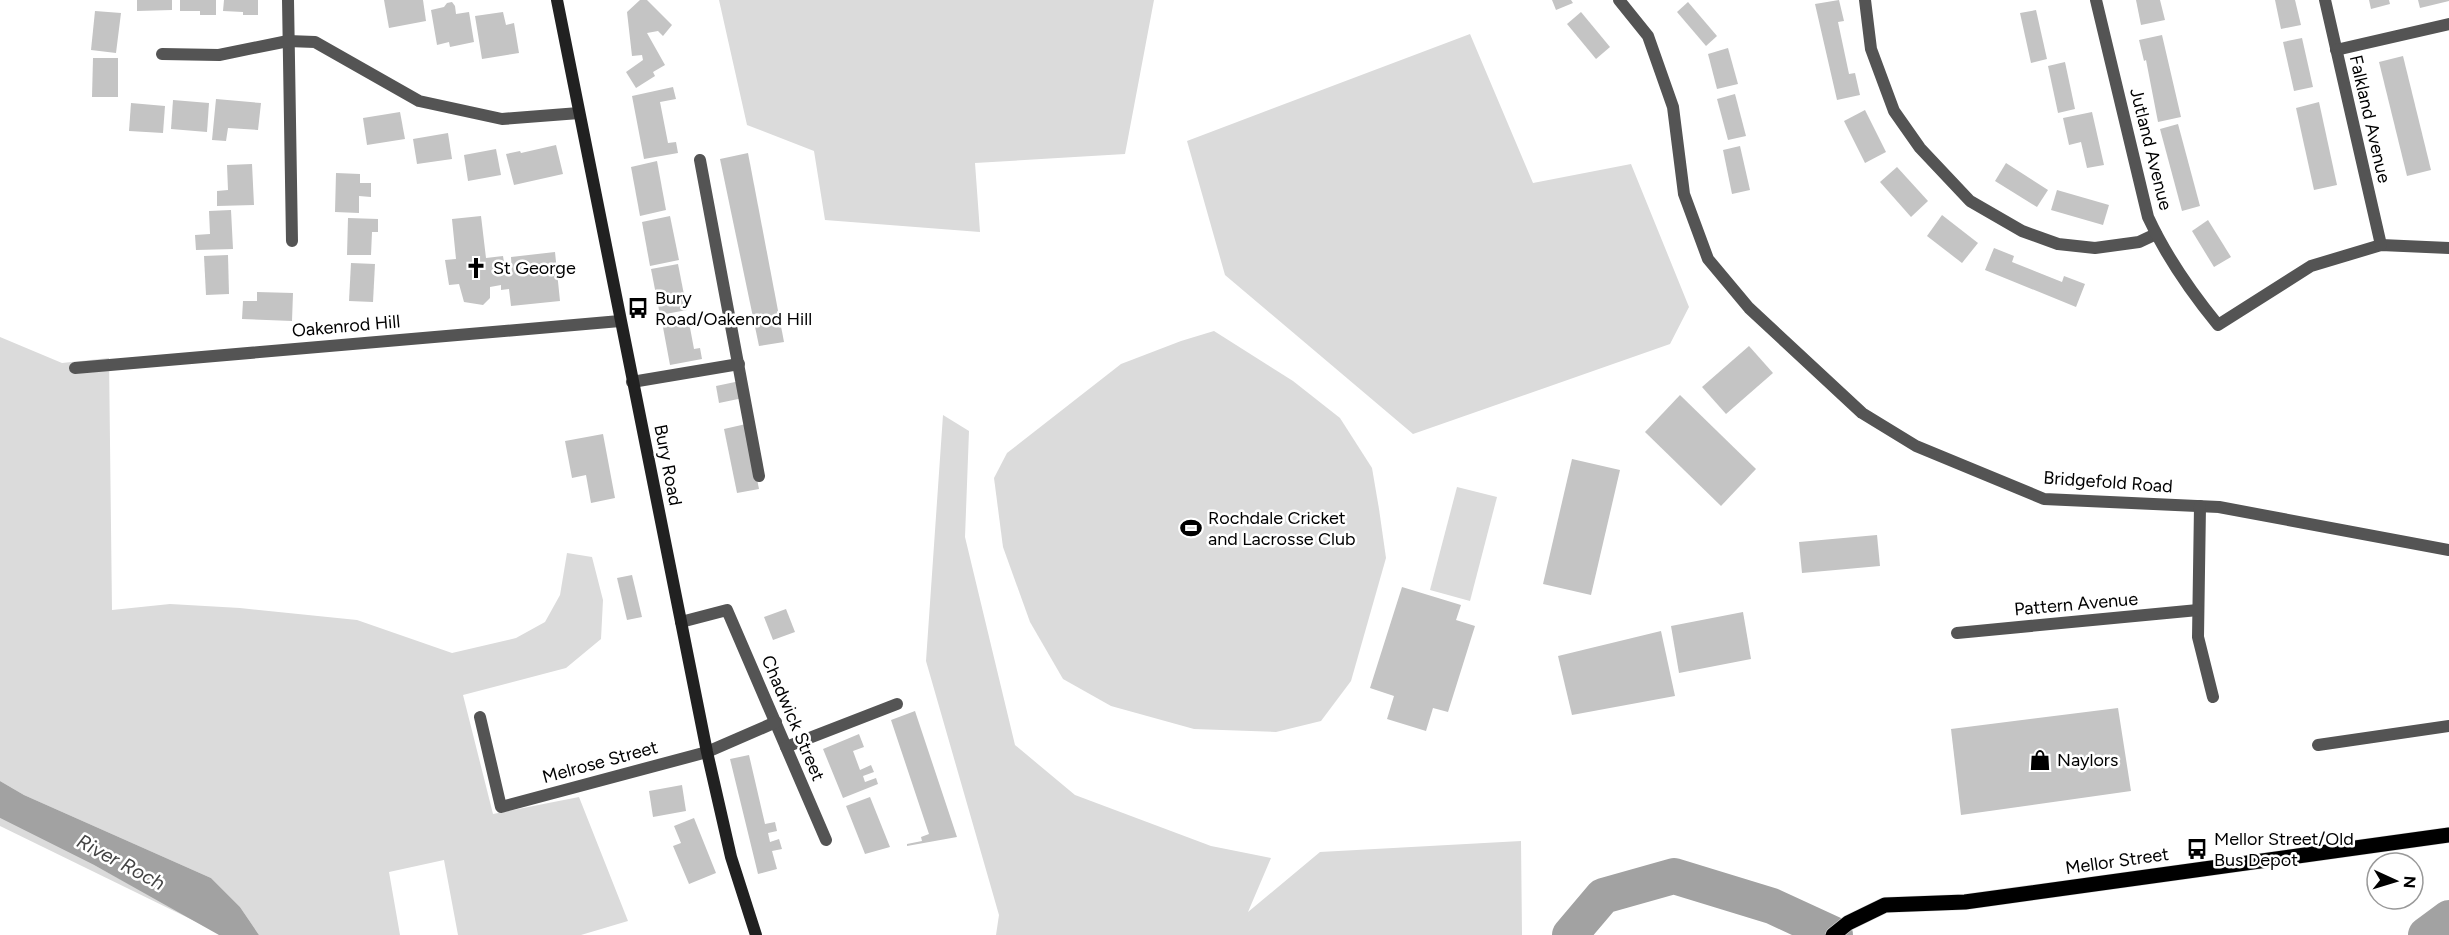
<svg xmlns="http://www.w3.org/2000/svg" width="2449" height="935" viewBox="0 0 2449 935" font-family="Figtree,sans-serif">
	<rect width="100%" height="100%" fill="#fff"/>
	<g fill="#dbdbdb">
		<polygon points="719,0 1154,0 1125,154 975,163 980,232 825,220 814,151 747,125"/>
		<polygon points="1470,34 1533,183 1631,164 1689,307 1670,344 1413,434 1225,275 1187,141"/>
		<polygon points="1214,331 1293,381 1340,418 1372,468 1379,509 1386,558 1351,681 1321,721 1276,732 1194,729 1111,706 1063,679 1030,622 1003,547 994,478 1007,453 1121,364 1181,341"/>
		<polygon points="0,337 62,363 109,358 112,610 170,604 240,608 357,620 452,653 516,638 545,622 560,595 567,553 592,557 603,600 601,639 566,668 463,695 493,814 579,797 628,921 581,935 458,935 444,860 389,872 400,935 259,935 240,907 211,878 24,795 0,781"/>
		<polygon points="943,415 969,431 965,537 1015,745 1075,795 1211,846 1271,858 1248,912 1320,852 1521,841 1522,935 996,935 999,915 926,661"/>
		<polygon points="1457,487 1497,497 1470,601 1430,590"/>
		<polygon points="0,818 94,865 217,932 0,826"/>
	</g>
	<polygon fill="#a2a2a2" points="0,781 24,795 211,878 240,907 259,935 219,935 94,865 0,818"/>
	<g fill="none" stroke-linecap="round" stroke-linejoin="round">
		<g stroke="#a2a2a2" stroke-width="36">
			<polyline points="1570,935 1603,896 1674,876 1772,906 1835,935"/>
			<polyline points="2426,935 2449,918"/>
		</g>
	</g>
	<g fill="#c4c4c4">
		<polygon points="137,0 172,0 172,10 137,11"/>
		<polygon points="180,0 216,0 216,15 200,15 200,11 180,11"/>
		<polygon points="224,0 258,0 258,15 243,15 243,12 223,11"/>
		<polygon points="384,0 423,0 426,21 389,28"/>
		<polygon points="640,0 647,0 672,25 663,36 658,31 647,33 665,65 653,72 655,76 636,88 626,72 643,60 642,55 632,56 627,12"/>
		<polygon points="1552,0 1571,0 1573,3 1556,10"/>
		<polygon points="1839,0 1844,21 1838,22 1849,74 1855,73 1860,95 1837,100 1815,4"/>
		<polygon points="2136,0 2160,0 2165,20 2141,25"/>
		<polygon points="2275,0 2295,0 2301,25 2281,29"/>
		<polygon points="2369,0 2389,0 2390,4 2371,9"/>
		<polygon points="2418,0 2449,0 2449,1 2420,8"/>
		<polygon points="452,2 455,6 456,14 469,12 474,42 450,47 449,42 437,45 431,10 444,7 447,3"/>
		<polygon points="1688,2 1717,36 1706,46 1677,12"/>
		<polygon points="2036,10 2047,59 2031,63 2020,13"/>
		<polygon points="95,11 121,13 116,53 91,50"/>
		<polygon points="503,12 506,25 514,23 519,53 482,59 475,16"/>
		<polygon points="1581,12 1610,47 1596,59 1567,24"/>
		<polygon points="2162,35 2181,117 2158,122 2146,60 2144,61 2139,40"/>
		<polygon points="2302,38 2313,87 2294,91 2283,42"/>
		<polygon points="1728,48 1738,84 1717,89 1708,54"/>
		<polygon points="2403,56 2431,170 2407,176 2379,62"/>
		<polygon points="93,58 118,58 118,97 92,97"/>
		<polygon points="2065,62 2075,109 2058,113 2048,66"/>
		<polygon points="673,87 676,99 660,102 668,143 676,142 678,153 644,159 632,96"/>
		<polygon points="1735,94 1746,136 1728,140 1717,99"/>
		<polygon points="216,99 261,103 258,130 228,128 226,141 212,140"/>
		<polygon points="173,100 209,103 207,132 171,129"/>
		<polygon points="2319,102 2337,185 2314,190 2296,108"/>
		<polygon points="131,103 165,106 163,133 129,131"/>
		<polygon points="1865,110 1886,152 1865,163 1844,121"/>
		<polygon points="400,112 405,139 367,145 363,118"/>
		<polygon points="2092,112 2104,165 2087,168 2081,142 2069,145 2063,118"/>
		<polygon points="2178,124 2200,206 2182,211 2160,129"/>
		<polygon points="448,133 452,159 417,164 413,139"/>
		<polygon points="556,145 563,174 514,185 506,154 520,151 521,153"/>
		<polygon points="1740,146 1750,190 1732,194 1723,150"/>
		<polygon points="496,149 501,175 468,181 464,155"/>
		<polygon points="748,153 784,342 759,346 720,159"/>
		<polygon points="657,161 666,210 640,216 631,167"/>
		<polygon points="2006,163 2048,190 2037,207 1995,181"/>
		<polygon points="252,164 254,205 217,206 217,191 228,190 227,165"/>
		<polygon points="1897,167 1928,201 1911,217 1880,182"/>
		<polygon points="336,173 360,174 360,183 371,183 371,197 359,196 359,213 335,212"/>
		<polygon points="2057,190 2109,205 2103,225 2051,210"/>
		<polygon points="231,210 233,249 196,250 195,235 210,234 209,211"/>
		<polygon points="1942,215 1978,243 1962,263 1927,236"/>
		<polygon points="481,216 486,258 503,256 506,275 512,275 511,257 555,252 560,301 511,306 509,289 501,290 501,285 490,287 490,298 483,305 464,302 459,284 449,285 445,260 456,259 452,219"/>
		<polygon points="670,216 679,260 650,266 642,222"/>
		<polygon points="348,218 378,219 378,232 372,232 371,255 347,255"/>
		<polygon points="2208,220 2231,257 2214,267 2192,231"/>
		<polygon points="1994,248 2014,256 2012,262 2062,282 2064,276 2085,284 2076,307 1985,270"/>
		<polygon points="228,255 229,294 206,295 204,256"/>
		<polygon points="351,263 375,264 373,302 349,301"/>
		<polygon points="678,264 687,310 660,315 651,269"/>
		<polygon points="257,292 293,293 292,321 242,319 243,301 257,301"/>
		<polygon points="688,317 694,349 700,348 702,359 670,365 662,322"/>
		<polygon points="1749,346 1773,373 1726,414 1702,387"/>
		<polygon points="740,381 743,398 719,403 716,386"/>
		<polygon points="1680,395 1756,469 1721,506 1645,432"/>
		<polygon points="746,424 759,489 737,493 724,429"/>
		<polygon points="603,434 615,498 591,503 586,475 572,478 565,441"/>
		<polygon points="1572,459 1620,470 1591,595 1543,584"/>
		<polygon points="1877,535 1880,566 1802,573 1799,542"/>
		<polygon points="632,575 642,617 627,620 617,578"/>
		<polygon points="1402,587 1461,605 1456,620 1475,626 1448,712 1433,708 1426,731 1387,719 1394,696 1370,688"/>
		<polygon points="786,609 795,632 773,640 764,617"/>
		<polygon points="1743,612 1751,659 1679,673 1671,626"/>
		<polygon points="1661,631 1675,696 1572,715 1558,656"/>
		<polygon points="2118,708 2131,791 1961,815 1951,729"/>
		<polygon points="915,711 957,837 907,846 907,844 922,841 921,837 929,834 891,720"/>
		<polygon points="859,734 864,747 853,751 860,770 871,765 874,772 863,776 865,782 876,778 878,784 843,798 823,749"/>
		<polygon points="749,755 765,824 775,822 777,831 768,833 770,842 779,839 782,849 772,851 777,869 758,874 730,759"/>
		<polygon points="682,785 686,811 653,817 649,791"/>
		<polygon points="870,797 890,847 865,854 846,806"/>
		<polygon points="694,818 716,873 689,884 673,846 681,843 674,826"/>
	</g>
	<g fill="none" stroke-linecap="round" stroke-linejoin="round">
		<defs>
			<polyline id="primary" points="1833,935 1848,923 1885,905 1965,902 2449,835"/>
		</defs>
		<use href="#primary" stroke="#dbdbdb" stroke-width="16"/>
		<g stroke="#545454" stroke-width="12">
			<polyline points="288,0 292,241"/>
			<polyline points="1619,0 1648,36 1673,107 1684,194 1708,259 1749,308 1862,413 1916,446 2044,499 2219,507 2449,550"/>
			<polyline points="1865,0 1871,49 1894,111 1920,148 1970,201 2022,231 2058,244 2095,248 2139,242 2156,234"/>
			<path d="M2096,0L2148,217C2166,256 2191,292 2218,325L2311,266L2381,245L2449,248"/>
			<polyline points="2325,0 2381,245"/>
			<polyline points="2336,50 2449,24"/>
			<polyline points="162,54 219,55 288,41 315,42 419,101 502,119 579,113"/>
			<polyline points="700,160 759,476"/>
			<polyline points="75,368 620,321"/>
			<polyline points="632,382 739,364"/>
			<polyline points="2200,506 2198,637 2213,697"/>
			<polyline points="681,622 727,610 826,840"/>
			<polyline points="1957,633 2198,610"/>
			<polyline points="480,717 501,807 707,752 776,722"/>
			<polyline points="2318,745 2449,726"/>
			<polyline points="786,747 897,704"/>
		</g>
		<polyline stroke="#212121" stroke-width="12" points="557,0 707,752 731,857 756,935"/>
		<use href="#primary" stroke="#000" stroke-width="15"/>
	</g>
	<defs>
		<symbol id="church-bare" viewBox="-9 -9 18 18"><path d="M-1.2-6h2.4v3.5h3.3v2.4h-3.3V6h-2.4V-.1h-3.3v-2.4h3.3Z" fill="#000" stroke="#fff" stroke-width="2.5" paint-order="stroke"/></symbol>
		<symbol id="bus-bare" viewBox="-9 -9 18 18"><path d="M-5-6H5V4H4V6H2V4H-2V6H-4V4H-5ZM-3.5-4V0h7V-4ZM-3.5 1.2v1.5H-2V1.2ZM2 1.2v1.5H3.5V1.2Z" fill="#000" stroke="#fff" stroke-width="2.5" paint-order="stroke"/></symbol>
		<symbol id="stadium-bare" viewBox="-9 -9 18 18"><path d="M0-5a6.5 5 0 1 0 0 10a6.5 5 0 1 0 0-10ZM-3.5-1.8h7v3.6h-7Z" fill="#000" stroke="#fff" stroke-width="2.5" paint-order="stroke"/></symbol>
		<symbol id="shop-bare" viewBox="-9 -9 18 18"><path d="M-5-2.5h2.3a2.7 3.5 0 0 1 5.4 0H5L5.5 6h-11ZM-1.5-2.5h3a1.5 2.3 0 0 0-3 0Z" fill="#000" stroke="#fff" stroke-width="2.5" paint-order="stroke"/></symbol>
	</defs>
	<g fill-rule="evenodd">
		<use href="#church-bare" x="461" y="253" width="30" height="30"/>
		<use href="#bus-bare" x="623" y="293" width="30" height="30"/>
		<use href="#stadium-bare" x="1176" y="513" width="30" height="30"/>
		<use href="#shop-bare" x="2025" y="745" width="30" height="30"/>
		<use href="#bus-bare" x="2182" y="834" width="30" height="30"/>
	</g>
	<g text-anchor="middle" stroke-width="5" stroke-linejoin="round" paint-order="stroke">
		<g font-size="18" fill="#000" stroke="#fff">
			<text transform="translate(2370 119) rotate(77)" y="6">Falkland Avenue</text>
			<text transform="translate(2151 149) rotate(76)" y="6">Jutland Avenue</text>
			<text transform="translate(346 326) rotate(-5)" y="6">Oakenrod Hill</text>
			<text transform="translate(668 465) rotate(79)" y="6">Bury Road</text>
			<text transform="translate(2108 482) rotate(4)" y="6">Bridgefold Road</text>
			<text transform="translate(2076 604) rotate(-5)" y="6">Pattern Avenue</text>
			<text transform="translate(793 718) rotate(67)" y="6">Chadwick Street</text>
			<text transform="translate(600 762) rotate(-15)" y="6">Melrose Street</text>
			<text transform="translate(2117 861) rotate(-8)" y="6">Mellor Street</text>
		</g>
		<g font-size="18" fill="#000" stroke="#fff" text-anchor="start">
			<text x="493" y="274">St George</text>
			<text x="655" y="304">Bury<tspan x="655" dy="21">Road/Oakenrod Hill</tspan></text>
			<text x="1208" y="524">Rochdale Cricket<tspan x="1208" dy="21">and Lacrosse Club</tspan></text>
			<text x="2057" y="766">Naylors</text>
			<text x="2214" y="845">Mellor Street/Old<tspan x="2214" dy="21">Bus Depot</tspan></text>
		</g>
		<g font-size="20" font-style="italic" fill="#434343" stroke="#fff">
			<text transform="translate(121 862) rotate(28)" y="7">River Roch</text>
		</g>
	</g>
	<g transform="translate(2395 881) rotate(94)"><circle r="28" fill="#ffffff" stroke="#999999" stroke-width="1.5"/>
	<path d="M0-4.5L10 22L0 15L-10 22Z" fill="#000000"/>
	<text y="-9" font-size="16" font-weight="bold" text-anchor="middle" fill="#000000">N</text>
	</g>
</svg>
